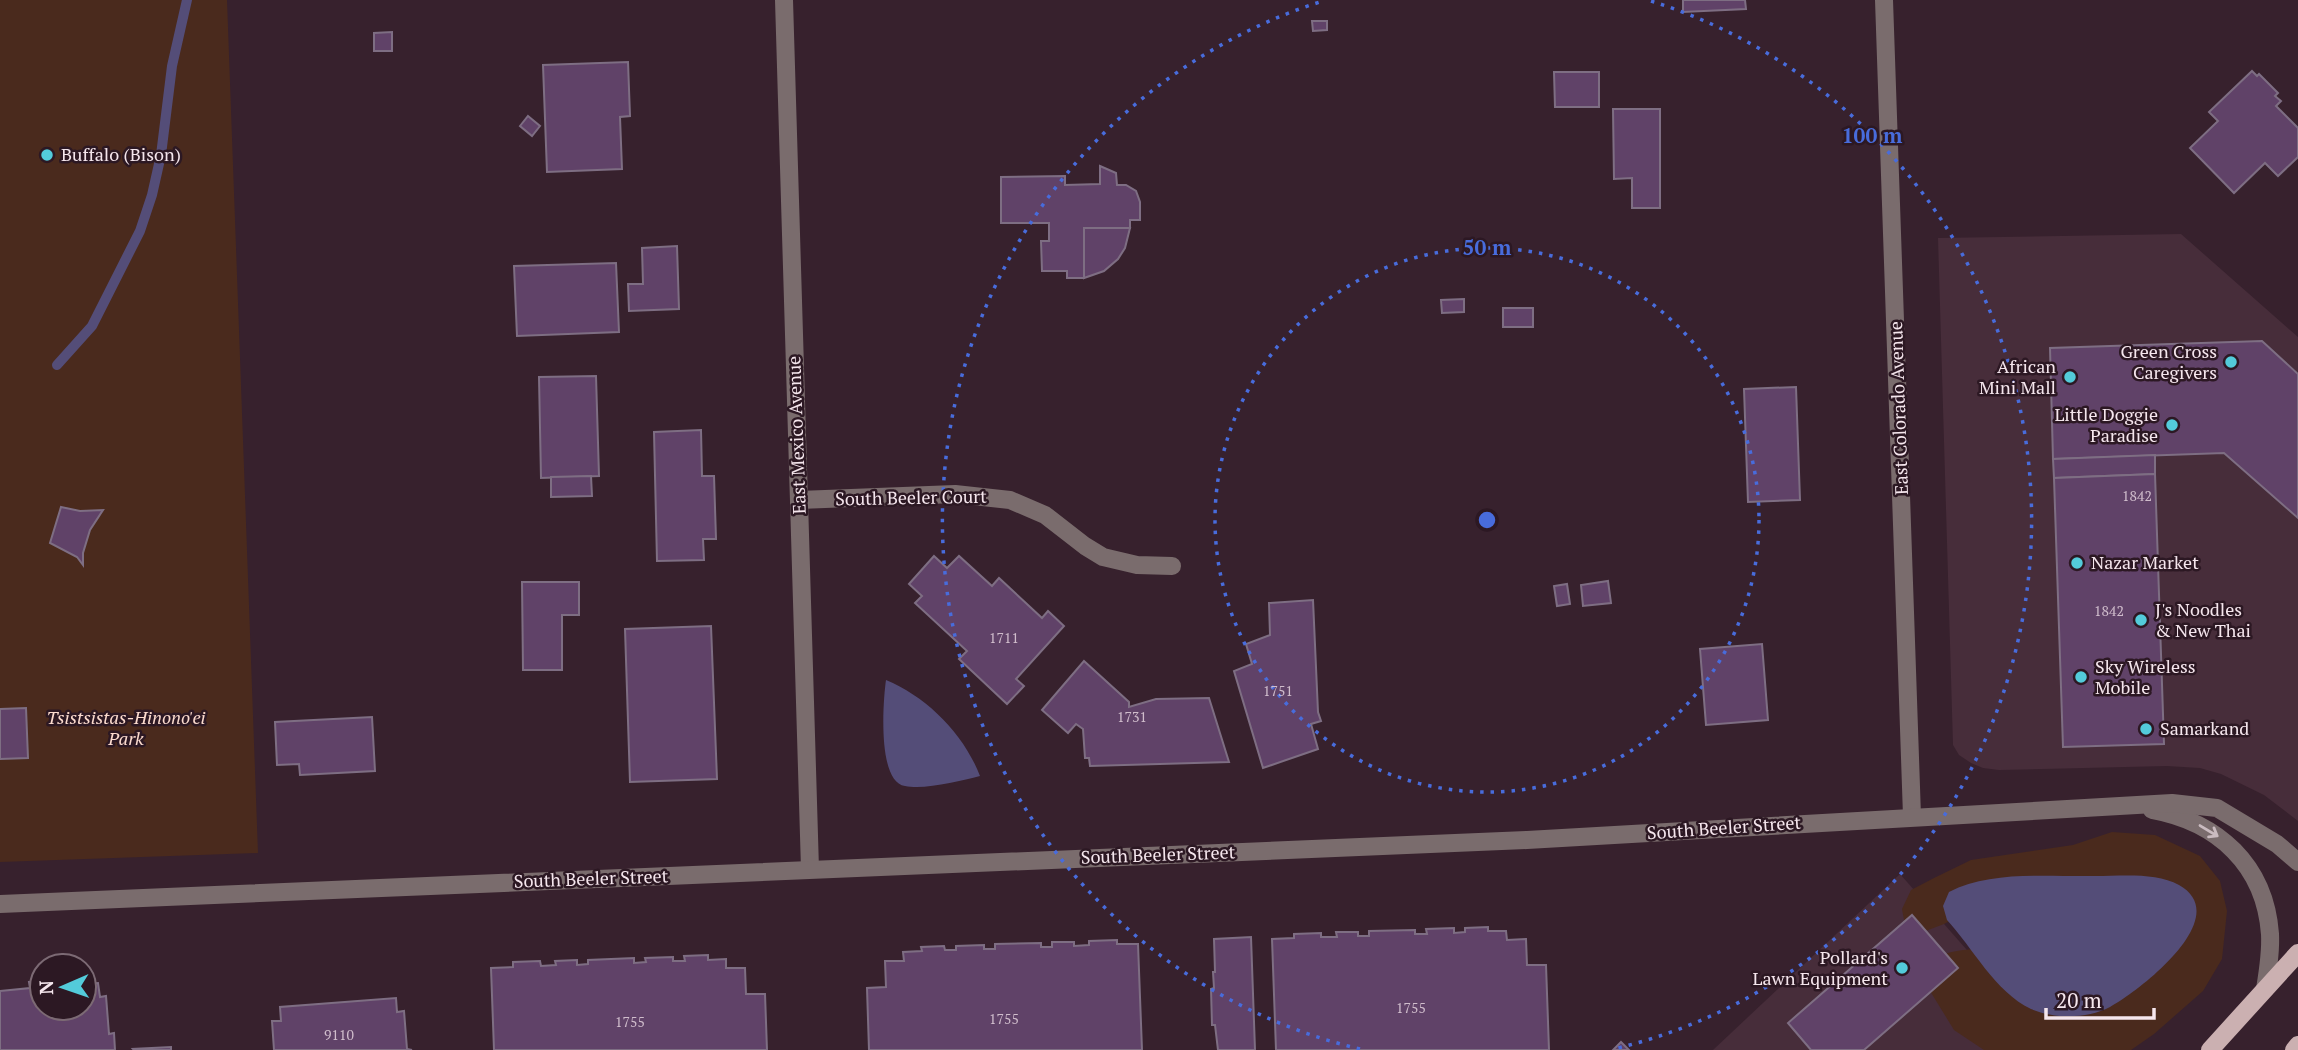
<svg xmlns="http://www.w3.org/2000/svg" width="2298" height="1050" viewBox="0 0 2298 1050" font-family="'PT Serif',serif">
	<rect width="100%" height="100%" fill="#37212d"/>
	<g fill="#472d3a">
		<polygon points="2181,234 2298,337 2298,821 2264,795 2221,774 2200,768 2167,766 1999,770 1983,768 1971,763 1959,755 1953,745 1938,238"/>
		<polygon points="1900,874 2055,1050 1713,1050"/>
	</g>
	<g fill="#4a2a1d">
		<polygon points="0,0 227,0 258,853 0,862"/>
		<path d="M2112,832L2155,835L2200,856L2220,881L2227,911L2222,959L2203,991L2154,1034L2131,1050H1984L1954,1030L1927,986C1938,953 1940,952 1975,949L1978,906L1944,924L1915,935L1906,931L1902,909L1911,890L1934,878L1971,860L2073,845Z"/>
	</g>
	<g fill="#544d78">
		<path d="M886,680C927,697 964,734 980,776C960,781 925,790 905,786C877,782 883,701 886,680Z"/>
		<path d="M2095,876C2121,876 2156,872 2179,885C2236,917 2138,992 2110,1007C2087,1019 2055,1019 2031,1009C1995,992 1973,948 1947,920L1943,906L1949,892C1991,870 2048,877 2095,876Z"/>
	</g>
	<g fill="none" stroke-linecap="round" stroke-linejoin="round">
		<polyline stroke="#544d78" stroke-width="10" points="57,365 92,326 140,231 152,195 161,155 172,66 187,0"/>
	</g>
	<g fill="#604268" stroke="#7e6e83" stroke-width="2">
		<polygon points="1683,0 1745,0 1746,9 1683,12"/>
		<polygon points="1312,21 1327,21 1327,30 1313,31"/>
		<polygon points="392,32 392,51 374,51 374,33"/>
		<polygon points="628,62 630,116 620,117 622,169 547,172 543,65"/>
		<polygon points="2252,71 2257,76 2259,74 2278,93 2275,96 2281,101 2276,106 2298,128 2298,157 2278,176 2265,163 2234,193 2190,148 2218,121 2209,112"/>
		<polygon points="1554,72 1599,72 1599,107 1555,107"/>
		<polygon points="1613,109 1660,109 1660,208 1632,208 1632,178 1614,179"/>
		<polygon points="528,116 540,126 532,136 520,126"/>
		<polygon points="1100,166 1116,173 1117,185 1126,185 1136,191 1140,202 1140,220 1130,220 1130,228 1084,228 1084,278 1067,278 1067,271 1042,271 1041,241 1049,241 1049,223 1001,223 1001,177 1065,176 1065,185 1100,184"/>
		<polygon points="1084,228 1130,228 1125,248 1118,259 1104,271 1084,278"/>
		<polygon points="677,246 679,309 629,311 628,284 643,284 642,248"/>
		<polygon points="616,263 619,332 517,336 514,266"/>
		<polygon points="1464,299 1464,312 1442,313 1441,300"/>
		<rect x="1503" y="308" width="30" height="19"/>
		<polygon points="2262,341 2298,374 2298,518 2224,453 2053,459 2050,348"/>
		<polygon points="596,376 599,476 541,478 539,377"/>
		<polygon points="1796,387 1800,500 1748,502 1744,389"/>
		<polygon points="701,430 702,476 714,476 716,539 703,539 704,560 657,561 654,432"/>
		<polygon points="2155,455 2155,474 2054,478 2053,459"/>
		<polygon points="2155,474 2164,744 2063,747 2054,478"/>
		<polygon points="591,476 592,496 551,497 551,477"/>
		<polygon points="61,507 80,511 103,510 90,530 83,553 83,565 77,557 50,543"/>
		<polygon points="934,556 947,568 959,556 992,586 999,578 1042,618 1048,611 1064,626 1016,679 1024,686 1007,704 959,659 967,651 915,603 922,596 909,584"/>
		<polygon points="1608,581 1611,603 1583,606 1581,585"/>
		<polygon points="522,582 579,582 579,615 562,615 562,670 523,670"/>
		<polygon points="1567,584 1570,604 1557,606 1554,586"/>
		<polygon points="1313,600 1318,712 1321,721 1311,724 1318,749 1263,768 1234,671 1252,664 1246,644 1270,635 1269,603"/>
		<polygon points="711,626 717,779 630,782 625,629"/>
		<polygon points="1762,644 1768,720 1706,725 1700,649"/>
		<polygon points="1084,661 1129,702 1129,707 1156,699 1209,698 1229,762 1090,766 1089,758 1085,758 1083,729 1076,724 1068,733 1042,710"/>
		<polygon points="26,708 28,758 0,759 0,709"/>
		<polygon points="372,717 375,771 300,775 299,764 277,765 275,722"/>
		<polygon points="1912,915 1958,968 1864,1050 1811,1050 1788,1023"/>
		<polygon points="1488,927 1488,931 1506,931 1507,940 1526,939 1527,965 1546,965 1549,1050 1276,1050 1272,939 1294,938 1294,934 1321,933 1321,937 1337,937 1336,932 1358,932 1358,936 1369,936 1369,931 1415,930 1415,934 1427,934 1426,929 1454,928 1454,933 1465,932 1465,928"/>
		<polygon points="1251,937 1255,1050 1218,1050 1215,1025 1212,1025 1211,989 1214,988 1213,972 1215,972 1214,939"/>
		<polygon points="1117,940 1117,944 1138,944 1142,1050 869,1050 867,988 886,987 885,961 904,961 903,952 922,951 921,947 944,946 945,950 956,950 956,946 984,945 984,949 995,949 995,944 1041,943 1041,947 1052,947 1052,942 1074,942 1074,946 1089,945 1089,941"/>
		<polygon points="708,955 708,960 726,959 726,968 745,968 746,994 765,994 767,1050 494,1050 491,968 513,967 513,962 540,961 541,966 556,965 555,961 577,960 577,965 588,964 588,960 634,958 634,963 646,962 645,958 673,957 673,961 685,961 684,956"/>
		<polygon points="42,981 42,1008 84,1008 84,984 98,983 100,997 106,996 109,1034 114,1033 115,1050 0,1050 0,991 30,988 29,982"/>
		<polygon points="396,998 397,1012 404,1011 407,1049 412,1050 274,1050 272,1021 281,1021 280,1007"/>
		<polygon points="1621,1042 1629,1050 1613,1050"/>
		<polygon points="171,1047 171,1050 134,1050 133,1049"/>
	</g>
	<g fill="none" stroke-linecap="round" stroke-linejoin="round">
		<g stroke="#7a6c6d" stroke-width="18">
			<polyline points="784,0 810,869"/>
			<polyline points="1884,0 1912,816"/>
			<polyline points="799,500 955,494 1010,500 1045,515 1085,546 1103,557 1137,565 1172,566"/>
			<path d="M2152,810C2218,822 2265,865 2270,934C2271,952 2268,971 2265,989"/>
			<polyline points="0,904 1527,840 2172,803 2217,808 2277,844 2298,862"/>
		</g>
		<g stroke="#cbb0b1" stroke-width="18">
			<polyline points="2210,1050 2298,953"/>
			<polyline points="2294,1050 2298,1045"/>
		</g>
	</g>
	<defs><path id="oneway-shaft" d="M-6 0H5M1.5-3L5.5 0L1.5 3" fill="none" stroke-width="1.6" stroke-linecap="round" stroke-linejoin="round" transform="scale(1.75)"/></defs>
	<use stroke="#cabbc0" href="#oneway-shaft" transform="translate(2209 831) rotate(31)"/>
	<g fill="none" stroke="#486cdc" stroke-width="3.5" stroke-dasharray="3.5 7">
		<circle cx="1487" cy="520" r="272"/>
		<path d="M1360 1049A544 544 0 0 1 1323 1M1651 1A544 544 0 0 1 1614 1049"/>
	</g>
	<g fill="#53cbda" stroke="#2c1823" stroke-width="2.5">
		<circle cx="47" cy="155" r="7"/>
		<circle cx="2231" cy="362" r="7"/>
		<circle cx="2070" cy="377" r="7"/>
		<circle cx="2172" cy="425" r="7"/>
		<circle cx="2077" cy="563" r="7"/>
		<circle cx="2141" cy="620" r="7"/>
		<circle cx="2081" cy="677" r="7"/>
		<circle cx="2146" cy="729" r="7"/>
		<circle cx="1902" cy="968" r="7"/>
	</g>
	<g text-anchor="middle" stroke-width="5" stroke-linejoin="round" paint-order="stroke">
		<g font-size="14" fill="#d0bdcc">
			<text x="2137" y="501">1842</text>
			<text x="2109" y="616">1842</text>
			<text x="1004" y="643">1711</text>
			<text x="1278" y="696">1751</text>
			<text x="1132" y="722">1731</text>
			<text x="1411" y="1013">1755</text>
			<text x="1004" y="1024">1755</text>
			<text x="630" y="1027">1755</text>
			<text x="339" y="1040">9110</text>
		</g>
		<g font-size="18" fill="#f5e6ed" stroke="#2c1823" text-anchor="start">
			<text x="61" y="161">Buffalo (Bison)</text>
			<text x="2217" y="358" text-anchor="end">Green Cross<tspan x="2217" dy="21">Caregivers</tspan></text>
			<text x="2056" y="373" text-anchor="end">African<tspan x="2056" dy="21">Mini Mall</tspan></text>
			<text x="2158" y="421" text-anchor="end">Little Doggie<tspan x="2158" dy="21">Paradise</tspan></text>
			<text x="2091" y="569">Nazar Market</text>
			<text x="2155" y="616">J's Noodles<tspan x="2155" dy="21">&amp; New Thai</tspan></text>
			<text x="2095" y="673">Sky Wireless<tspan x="2095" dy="21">Mobile</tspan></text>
			<text x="2160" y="735">Samarkand</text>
			<text x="1888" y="964" text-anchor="end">Pollard's<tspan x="1888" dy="21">Lawn Equipment</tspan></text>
		</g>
		<g font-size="18" fill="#f5e6ed" stroke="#2c1823">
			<text transform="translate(1899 408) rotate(-92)" y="6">East Colorado Avenue</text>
			<text transform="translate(797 435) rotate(-92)" y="6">East Mexico Avenue</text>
			<text transform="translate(911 498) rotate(-1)" y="6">South Beeler Court</text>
			<text transform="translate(1724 828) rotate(-4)" y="6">South Beeler Street</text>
			<text transform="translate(1158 855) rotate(-2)" y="6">South Beeler Street</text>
			<text transform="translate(591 879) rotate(-2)" y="6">South Beeler Street</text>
		</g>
		<g font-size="18" font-style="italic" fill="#fcdbce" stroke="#2c1823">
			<text x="126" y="724">Tsistsistas-Hinono'ei<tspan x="126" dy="21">Park</tspan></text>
		</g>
	</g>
	<circle cx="1487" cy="520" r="10" fill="#486cdc" stroke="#2c1823" stroke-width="3.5"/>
	<g font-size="21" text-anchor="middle" font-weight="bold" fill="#486cdc" stroke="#2c1823" stroke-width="5" stroke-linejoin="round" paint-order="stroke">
		<text x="1872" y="143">100 m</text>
		<text x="1487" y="255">50 m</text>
	</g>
	<g transform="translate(63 987) rotate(268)"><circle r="33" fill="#2c1823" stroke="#7c6a74" stroke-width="2"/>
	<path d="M0-5L12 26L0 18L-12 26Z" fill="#53cbda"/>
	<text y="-10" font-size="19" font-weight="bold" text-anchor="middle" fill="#f5e6ed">N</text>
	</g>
	<path d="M2046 1008v10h108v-10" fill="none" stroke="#f5e6ed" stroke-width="3.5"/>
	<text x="2056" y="1008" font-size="21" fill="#f5e6ed" stroke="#2c1823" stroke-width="5" paint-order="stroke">20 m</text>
</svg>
